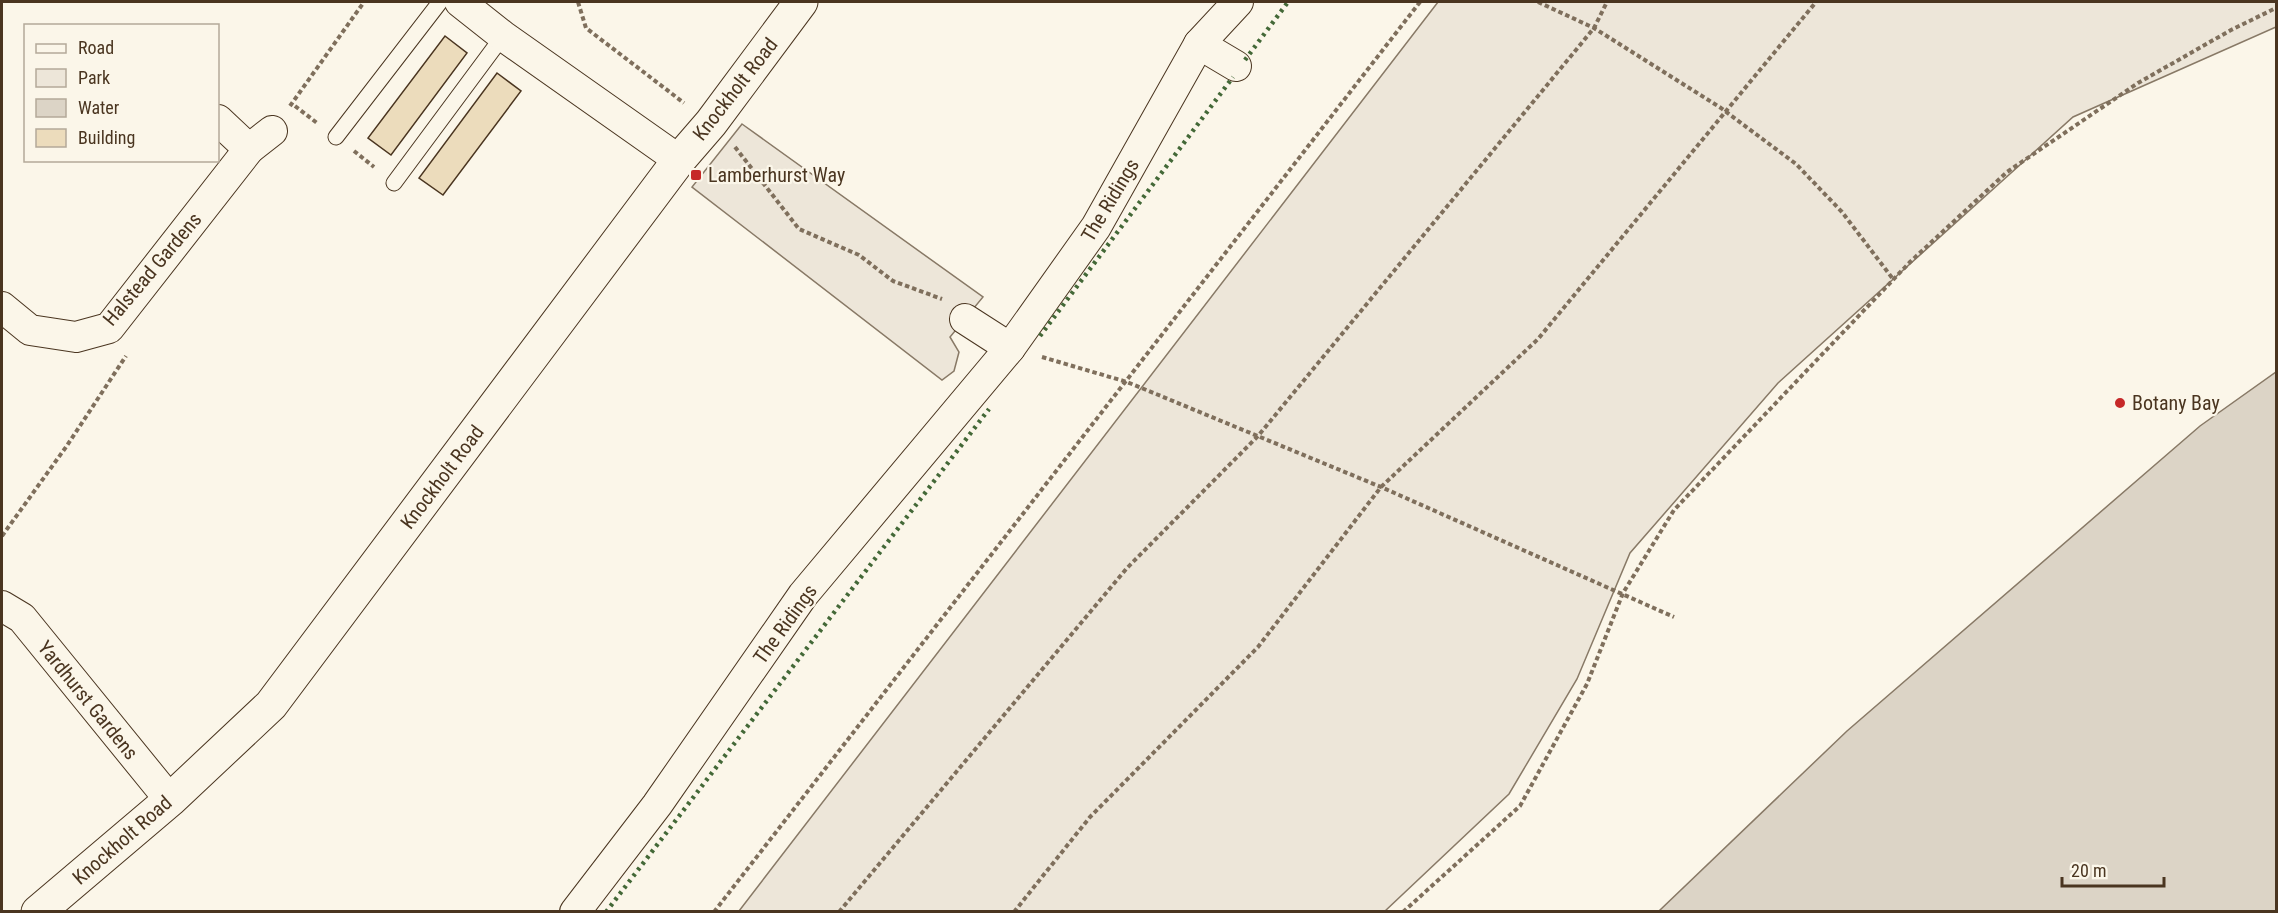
<svg xmlns="http://www.w3.org/2000/svg" width="2278" height="913" viewBox="0 0 2278 913" font-family="'Roboto Condensed',sans-serif">
	<rect width="100%" height="100%" fill="#fbf6e9"/>
	<g fill="#ede6d9" stroke="#887966" stroke-width="1.5">
		<polygon points="1438,2 2276,2 2276,27 2073,117 1778,383 1630,553 1577,679 1509,794 1385,911 739,911"/>
		<polygon points="742,124 983,297 950,337 959,352 954,371 942,380 692,187"/>
	</g>
	<polygon fill="#dcd4c6" stroke="#887966" stroke-width="1.5" points="2276,372 2276,911 1659,911 1847,731 2200,426"/>
	<g fill="#ecdcbc" stroke="#4a3520" stroke-width="1.5">
		<polygon points="445,36 467,53 391,155 368,138"/>
		<polygon points="497,73 521,91 443,195 419,178"/>
	</g>
	<g fill="none" stroke-linecap="round" stroke-linejoin="round">
		<defs>
			<g id="service">
				<polyline points="336,137 440,2"/>
				<polyline points="394,183 503,36"/>
			</g>
			<g id="minor">
				<polyline points="460,2 503,36 679,160"/>
				<polyline points="1199,44 1236,66"/>
				<polyline points="218,120 249,149"/>
				<polyline points="2,307 30,330 76,337 109,328 249,149 272,131"/>
				<polyline points="965,319 1010,348"/>
				<polyline points="2,606 22,618 170,800"/>
				<polyline points="575,912 657,805 803,595 1010,348 1096,227 1199,44 1238,2"/>
			</g>
			<polyline id="tertiary" points="38,912 170,800 271,705 679,160 711,123 801,2"/>
		</defs>
		<use href="#service" stroke="#4a3520" stroke-width="17"/>
		<use href="#minor" stroke="#4a3520" stroke-width="32"/>
		<use href="#tertiary" stroke="#4a3520" stroke-width="35"/>
		<g stroke="#7f6f5c" stroke-width="4" stroke-dasharray="4.5 3" stroke-linecap="butt">
			<polyline points="578,2 586,28 684,103"/>
			<polyline points="1538,2 1594,28 1721,108 1796,164 1842,212 1893,279"/>
			<polyline points="290,106 364,2"/>
			<polyline points="295,106 317,123"/>
			<polyline points="735,147 799,229 859,255 893,281 942,299"/>
			<polyline points="354,151 374,167"/>
			<polyline points="1042,357 1127,382 1381,487 1674,617"/>
			<polyline points="2,536 66,447 126,356"/>
			<polyline points="714,912 1420,2"/>
			<polyline points="839,912 1127,568 1258,436 1594,28 1607,2"/>
			<polyline points="1014,912 1090,817 1258,647 1381,487 1538,339 1816,2"/>
			<polyline points="1403,912 1520,806 1587,684 1623,593 1674,510 1910,262 2007,172 2138,83 2231,30 2276,8"/>
		</g>
		<use href="#service" stroke="#fbf6e9" stroke-width="15"/>
		<use href="#minor" stroke="#fbf6e9" stroke-width="30"/>
		<use href="#tertiary" stroke="#fbf6e9" stroke-width="33"/>
		<g stroke="#436837" stroke-width="4.5" stroke-dasharray="3 4.5" stroke-linecap="butt">
			<polyline points="1245,60 1288,2"/>
			<polyline points="1040,336 1233,77"/>
			<polyline points="606,912 989,409"/>
		</g>
	</g>
	<g fill="#c62828" stroke="#fbf6e9" stroke-width="2">
		<rect x="690" y="169" width="12" height="12" rx="3"/>
		<circle cx="2120" cy="403" r="6"/>
	</g>
	<g text-anchor="middle" stroke-width="4.5" stroke-linejoin="round" paint-order="stroke">
		<g font-size="20" fill="#4a3520" stroke="#fbf6e9">
			<text transform="translate(735 89) rotate(-52)" y="7">Knockholt Road</text>
			<text transform="translate(1110 200) rotate(-59)" y="7">The Ridings</text>
			<text transform="translate(152 269) rotate(-50)" y="7">Halstead Gardens</text>
			<text transform="translate(442 477) rotate(-53)" y="7">Knockholt Road</text>
			<text transform="translate(785 624) rotate(-54)" y="7">The Ridings</text>
			<text transform="translate(88 700) rotate(51)" y="7">Yardhurst Gardens</text>
			<text transform="translate(122 840) rotate(-41)" y="7">Knockholt Road</text>
		</g>
		<g font-size="20" fill="#4a3520" stroke="#fbf6e9" text-anchor="start">
			<text x="708" y="182">Lamberhurst Way</text>
			<text x="2132" y="410">Botany Bay</text>
		</g>
	</g>
	<rect width="2278" height="913" fill="none" stroke="#4a3520" stroke-width="6"/>
	<rect x="24" y="24" width="195" height="138" fill="#fbf6e9" stroke="#b4a999" stroke-width="1.5"/>
	<rect x="36" y="44" width="30" height="9" fill="#fbf6e9" stroke="#b4a999" stroke-width="1.5"/>
	<text x="78" y="54" font-size="18" fill="#4a3520">Road</text>
	<rect x="36" y="69" width="30" height="18" fill="#ede6d9" stroke="#b4a999" stroke-width="1.5"/>
	<text x="78" y="84" font-size="18" fill="#4a3520">Park</text>
	<rect x="36" y="99" width="30" height="18" fill="#dcd4c6" stroke="#b4a999" stroke-width="1.5"/>
	<text x="78" y="114" font-size="18" fill="#4a3520">Water</text>
	<rect x="36" y="129" width="30" height="18" fill="#ecdcbc" stroke="#b4a999" stroke-width="1.5"/>
	<text x="78" y="144" font-size="18" fill="#4a3520">Building</text>
	<path d="M2062 877v9h102v-9" fill="none" stroke="#4a3520" stroke-width="3"/>
	<text x="2071" y="877" font-size="18" fill="#4a3520" stroke="#fbf6e9" stroke-width="4.5" paint-order="stroke">20 m</text>
</svg>
